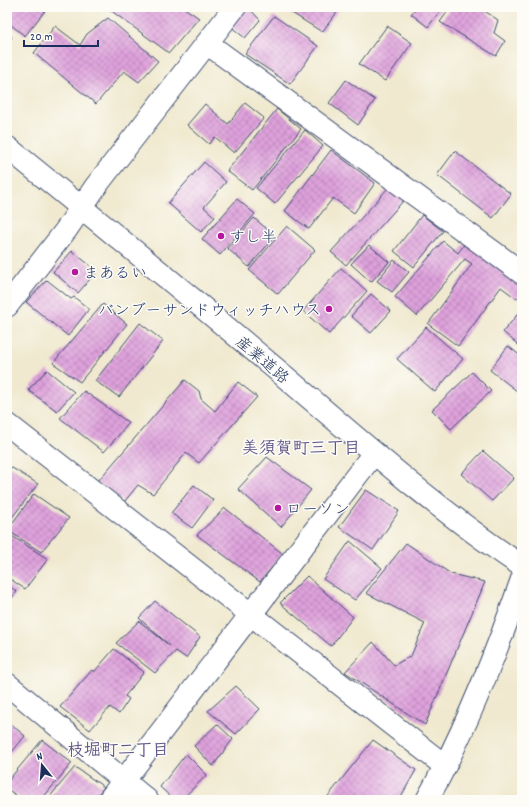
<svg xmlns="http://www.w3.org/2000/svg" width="529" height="807" viewBox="0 0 529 807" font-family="Dekko,'Klee One',sans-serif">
	<defs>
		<pattern id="building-cross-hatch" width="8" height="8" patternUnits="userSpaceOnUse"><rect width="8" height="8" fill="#dfa1dc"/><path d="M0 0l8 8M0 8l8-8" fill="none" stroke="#b484b6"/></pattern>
	</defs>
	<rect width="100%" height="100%" fill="#fdfcf7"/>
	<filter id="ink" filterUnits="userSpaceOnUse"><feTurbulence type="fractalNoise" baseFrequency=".025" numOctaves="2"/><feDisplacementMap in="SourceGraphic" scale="8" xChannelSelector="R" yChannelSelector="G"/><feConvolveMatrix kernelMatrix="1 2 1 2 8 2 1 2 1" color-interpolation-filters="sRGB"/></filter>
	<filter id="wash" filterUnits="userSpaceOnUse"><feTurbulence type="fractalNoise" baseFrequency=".012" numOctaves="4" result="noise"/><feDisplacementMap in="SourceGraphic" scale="16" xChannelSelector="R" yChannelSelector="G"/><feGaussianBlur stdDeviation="0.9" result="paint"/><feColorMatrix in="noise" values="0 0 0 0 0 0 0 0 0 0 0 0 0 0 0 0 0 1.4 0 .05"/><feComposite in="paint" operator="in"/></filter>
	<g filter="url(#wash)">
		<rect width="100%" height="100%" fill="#f0e9cf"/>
		<g id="blocks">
			<g fill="url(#building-cross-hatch)">
				<polygon points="7,7 48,7 25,36 7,22"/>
				<polygon points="106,7 183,7 199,18 169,53"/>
				<polygon points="245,7 248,7 260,20 245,38 230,26"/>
				<polygon points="284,7 341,7 322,32 284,8"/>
				<polygon points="417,7 443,7 428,27 411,14"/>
				<polygon points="451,7 484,7 483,10 498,20 494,33 505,41 496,56 440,22"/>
				<polygon points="274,16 318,46 290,84 245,54"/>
				<polygon points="108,18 158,61 139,82 124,71 96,104 34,53 55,26 80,45 87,34"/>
				<polygon points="387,26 412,43 385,81 359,64"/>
				<polygon points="7,33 12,37 7,44"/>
				<polygon points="346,80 375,100 358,125 329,103"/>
				<polygon points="245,103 264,118 234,153 215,137 209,144 187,125 205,104 228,124"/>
				<polygon points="277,109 301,129 252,190 227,171"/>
				<polygon points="305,130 323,146 275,204 256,188"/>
				<polygon points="331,150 375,183 354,213 333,198 309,229 285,211"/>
				<polygon points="455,151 511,194 493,218 437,175"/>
				<polygon points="204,162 226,182 204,207 215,217 201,232 168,203"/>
				<polygon points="389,187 404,200 346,265 331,252"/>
				<polygon points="237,199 255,214 220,255 202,239"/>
				<polygon points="422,215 443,231 414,267 394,251"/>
				<polygon points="254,218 275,236 249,267 228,249"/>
				<polygon points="287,226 315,250 278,294 249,270"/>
				<polygon points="470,237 522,275 522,292 517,299 501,287 458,346 428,324 472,264 465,259 417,316 395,297 443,241 458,253"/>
				<polygon points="369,245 389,262 371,282 351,264"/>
				<polygon points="72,251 97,271 78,293 53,272"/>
				<polygon points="394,260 409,272 392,292 377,281"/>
				<polygon points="341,268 367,291 329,334 303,311"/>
				<polygon points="47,280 71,299 74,297 89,309 68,336 26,302"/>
				<polygon points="371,294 391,311 371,333 351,316"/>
				<polygon points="103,304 127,324 80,382 53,363"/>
				<polygon points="521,310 522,311 522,348 503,332"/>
				<polygon points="140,323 163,341 119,397 95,381"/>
				<polygon points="426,327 463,359 435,392 397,359"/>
				<polygon points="508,346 522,357 522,395 490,370"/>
				<polygon points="47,370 74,392 57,411 28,390"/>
				<polygon points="472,372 491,391 451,429 432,410"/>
				<polygon points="185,380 199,391 201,399 215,411 238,382 257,397 199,463 186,453 153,494 138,485 124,502 97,482"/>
				<polygon points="84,391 129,423 104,452 60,418"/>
				<polygon points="483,451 514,478 492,501 461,474"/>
				<polygon points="267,457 311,490 281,527 238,489"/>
				<polygon points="9,466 38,484 7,524 7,470"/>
				<polygon points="194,485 213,500 192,528 171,513"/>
				<polygon points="366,490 399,511 373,550 339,527"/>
				<polygon points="34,494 69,518 41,552 7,530"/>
				<polygon points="225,508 283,554 260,582 197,535"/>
				<polygon points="7,533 48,559 25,589 7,577"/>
				<polygon points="350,541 382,568 355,600 323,579"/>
				<polygon points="406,543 451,574 485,582 425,725 345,672 373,642 394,665 411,656 425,623 366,593"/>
				<polygon points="307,576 353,617 331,646 280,603"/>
				<polygon points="7,584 17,592 7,603"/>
				<polygon points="155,601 200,637 186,658 176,651 155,673 116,643 139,621 170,646 139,618"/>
				<polygon points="114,649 144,672 125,696 129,699 119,714 110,707 90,730 60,707 92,670 94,672"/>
				<polygon points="236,686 260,709 236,734 208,711"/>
				<polygon points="7,721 25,736 7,758"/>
				<polygon points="217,724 233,739 213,766 194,746"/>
				<polygon points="42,740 72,763 41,800 23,800 7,789 7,782"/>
				<polygon points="373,740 416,770 399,800 325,800"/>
				<polygon points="186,754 207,775 181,800 174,800 160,787"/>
				<polygon points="75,767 104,787 94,800 47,800"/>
			</g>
		</g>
	</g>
	<g filter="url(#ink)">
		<use href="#blocks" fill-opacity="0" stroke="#3b4b6f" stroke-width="1"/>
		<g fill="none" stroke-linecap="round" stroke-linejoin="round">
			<defs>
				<g id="minor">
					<polyline points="208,44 522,273"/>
					<path d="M7,147C102,224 197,302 290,381C365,445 440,512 522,566"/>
					<polyline points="7,306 66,230 96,186 235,7"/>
					<polyline points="7,424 445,766"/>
					<polyline points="7,684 147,800"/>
					<polyline points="109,800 374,453"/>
					<path d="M427,800C466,730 496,654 522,579"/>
				</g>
			</defs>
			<use href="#minor" stroke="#3b4b6f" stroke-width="24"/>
			<use href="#minor" stroke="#fff" stroke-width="22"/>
		</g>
	</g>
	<g fill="#b5179e" stroke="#fdfcf7" stroke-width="1.5">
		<circle cx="221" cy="236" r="4"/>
		<circle cx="75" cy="272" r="4"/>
		<circle cx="329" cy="309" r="4"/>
		<circle cx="278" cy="508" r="4"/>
	</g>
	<g text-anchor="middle" stroke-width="3" stroke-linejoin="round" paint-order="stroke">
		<g font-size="16" fill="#1b2f5e" stroke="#fdfcf7" text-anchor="start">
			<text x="229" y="242">すし半</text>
			<text x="83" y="278">まあるい</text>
			<text x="321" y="315" text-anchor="end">バンブーサンドウィッチハウス</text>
			<text x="286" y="514">ローソン</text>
		</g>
		<g font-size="16" fill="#1b2f5e" stroke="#fdfcf7">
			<text transform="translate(263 359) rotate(40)" y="6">産業道路</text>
		</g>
		<g font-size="17" font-weight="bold" fill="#60578a" stroke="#fdfcf7">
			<text x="301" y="453">美須賀町三丁目</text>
			<text x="118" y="755">枝堀町二丁目</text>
		</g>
	</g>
	<rect width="529" height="807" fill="none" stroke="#fdfcf7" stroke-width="24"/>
	<g transform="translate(42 765) rotate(343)" stroke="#fdfcf7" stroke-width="3" paint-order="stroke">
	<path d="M0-3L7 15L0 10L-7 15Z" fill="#1b2f5e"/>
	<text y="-6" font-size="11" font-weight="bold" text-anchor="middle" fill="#1b2f5e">N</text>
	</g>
	<path d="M24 40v6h74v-6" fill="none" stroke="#1b2f5e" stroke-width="2"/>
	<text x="30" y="40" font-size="12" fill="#1b2f5e" stroke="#fdfcf7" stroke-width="3" paint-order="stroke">20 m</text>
</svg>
